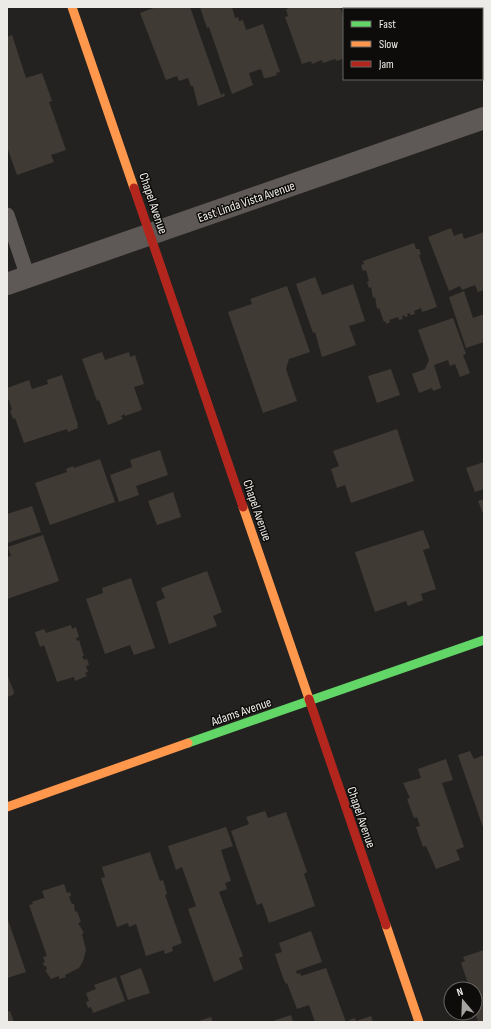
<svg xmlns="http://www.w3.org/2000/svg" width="491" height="1029" viewBox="0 0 491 1029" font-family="'Sofia Sans Condensed',sans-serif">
	<rect width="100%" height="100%" fill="#242220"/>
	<g fill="#3f3a34">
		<polygon points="156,7 190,7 221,95 224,93 225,96 198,106 193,86 191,86 188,78 179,81 177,76 166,80 140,13"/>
		<polygon points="200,7 232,7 235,18 238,17 239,21 243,20 246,30 263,24 280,72 276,73 277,75 267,78 264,78 261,69 249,73 253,85 232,94 209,27 207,28"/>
		<polygon points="293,7 340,7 344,19 344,58 337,61 335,59 323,63 322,60 312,64 311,61 302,64 285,17 288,16 286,9"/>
		<polygon points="351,7 404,7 405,9 352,9"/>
		<polygon points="425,7 479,7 479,9 426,9"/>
		<polygon points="12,35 26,78 42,73 52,101 49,102 66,150 51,155 54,162 17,175 7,147 7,37"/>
		<polygon points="451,228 454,236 462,233 464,239 484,232 484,290 478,292 475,285 462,290 460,286 449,291 428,237"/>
		<polygon points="414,243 416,249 419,249 421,254 419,255 437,307 422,312 421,308 414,311 415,314 410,315 410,313 407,314 408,316 405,317 404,315 402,316 403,319 399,320 398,317 389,320 390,322 386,324 386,321 384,322 379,308 377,309 375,297 373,298 371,287 369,288 367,282 369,281 366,270 363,271 361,265 364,264 363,261"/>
		<polygon points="315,277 322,295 353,284 365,321 349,326 356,345 322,357 315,332 313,333 296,284"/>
		<polygon points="287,286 310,352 289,359 286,369 297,401 263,413 228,312 252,304 250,299"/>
		<polygon points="464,291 473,318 484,314 484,342 466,348 449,297"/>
		<polygon points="453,318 466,354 463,355 470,373 460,377 455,364 450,366 448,360 434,365 441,388 433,391 432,388 419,393 412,374 425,369 429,360 418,330"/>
		<polygon points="102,352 105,360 129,352 130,357 135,355 144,384 134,387 142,410 125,416 125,414 121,416 123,419 108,425 99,400 97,401 82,359"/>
		<polygon points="391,369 400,395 377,403 368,376"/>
		<polygon points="62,375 78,425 77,425 78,428 68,432 67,429 24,443 15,418 13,419 10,411 12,410 9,400 7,400 7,388 29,380 32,389 48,384 47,380"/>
		<polygon points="397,429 414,481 351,503 345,485 337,488 331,469 339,466 333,451"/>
		<polygon points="160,450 168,475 136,486 139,495 119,502 110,475 132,467 130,460"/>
		<polygon points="100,459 115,502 50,525 35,483 67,472 66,469 73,466 74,468"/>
		<polygon points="484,462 484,489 475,492 466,468"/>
		<polygon points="173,492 181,517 157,525 148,501"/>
		<polygon points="484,499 484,516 478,501"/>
		<polygon points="32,506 41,532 7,543 7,514"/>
		<polygon points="423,530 430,548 423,550 436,589 421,594 423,600 408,606 406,601 375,612 355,552"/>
		<polygon points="43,535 59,581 7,599 7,557 11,556 8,547"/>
		<polygon points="207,571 222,612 213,616 217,626 169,644 156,602 165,598 161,588"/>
		<polygon points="131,578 155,648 134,655 130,645 105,654 86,599 103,593 102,588"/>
		<polygon points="71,625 72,629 76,627 79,637 76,638 77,641 79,640 84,656 82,656 84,660 87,659 89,665 86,666 88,672 85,673 87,676 75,681 74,677 57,682 44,645 40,647 35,632 44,629 46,633"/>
		<polygon points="7,674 14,692 13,695 7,697"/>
		<polygon points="470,751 474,759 484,755 484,830 458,755"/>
		<polygon points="446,759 453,780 442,783 464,847 456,850 460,860 436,869 426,846 423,847 416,827 420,826 417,817 414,818 407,799 410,798 403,783 421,778 418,769"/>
		<polygon points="265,811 268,818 286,812 307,872 304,874 315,906 269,923 262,903 257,905 231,831 249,824 246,817"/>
		<polygon points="226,827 233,846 221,850 231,881 225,883 227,889 219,892 243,956 239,958 243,969 214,982 188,909 196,906 182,867 176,870 168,846"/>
		<polygon points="150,852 160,881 163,880 167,894 165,895 182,943 172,947 173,951 165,954 164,950 146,956 136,924 129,927 128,923 117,927 101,878 105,877 102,867"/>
		<polygon points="64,884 67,893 70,892 71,896 69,897 72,904 74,904 75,912 77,911 81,922 78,923 84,933 82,934 86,950 83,961 79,968 65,975 66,977 59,979 59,976 51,979 45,970 47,970 46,966 44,966 43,963 45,962 43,957 47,956 29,905 33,904 32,902 43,898 45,899 42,891"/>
		<polygon points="7,917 26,972 7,978"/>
		<polygon points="311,931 322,962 296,971 297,974 300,973 301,976 326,968 346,1022 315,1022 309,1005 297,1009 287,983 286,984 283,978 275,954 282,952 279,943"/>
		<polygon points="484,950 484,1022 478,1022 475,1012 478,1011 475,1003 475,989 470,989 461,963 465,961 463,957"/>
		<polygon points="141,968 150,993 128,1000 120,976"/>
		<polygon points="116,977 125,1001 93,1013 91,1007 88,1008 86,1002 89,1001 86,993 96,989 94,985"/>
		<polygon points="10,1011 14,1022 7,1022 7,1012"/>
		<polygon points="291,1015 293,1022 270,1022"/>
		<polygon points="371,1016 373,1022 350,1022 349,1020 355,1018 356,1021"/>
		<polygon points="211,1017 213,1022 196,1022"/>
	</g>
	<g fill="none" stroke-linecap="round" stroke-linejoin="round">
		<polyline stroke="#5e5956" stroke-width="15" points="7,215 28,277"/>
		<polyline stroke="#5e5956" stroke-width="22" points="7,284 484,118"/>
		<polyline stroke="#63d668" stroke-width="9" points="188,743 484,640"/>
		<g stroke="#ff974d" stroke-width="9">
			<polyline points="72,7 134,188"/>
			<polyline points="243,507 309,699"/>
			<polyline points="7,807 188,743"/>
			<polyline points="386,925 419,1022"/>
		</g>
		<g stroke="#b3261e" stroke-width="9">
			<polyline points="134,188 243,507"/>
			<polyline points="309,699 386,925"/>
		</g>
	</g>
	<g text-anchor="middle" stroke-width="3" stroke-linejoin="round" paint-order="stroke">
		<g font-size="13" fill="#edebe8" stroke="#0e0c0a">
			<text transform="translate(246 201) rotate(-19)" y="5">East Linda Vista Avenue</text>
			<text transform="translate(154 203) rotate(71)" y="5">Chapel Avenue</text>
			<text transform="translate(258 510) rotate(71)" y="5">Chapel Avenue</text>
			<text transform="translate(241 711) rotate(-19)" y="5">Adams Avenue</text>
			<text transform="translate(362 817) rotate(71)" y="5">Chapel Avenue</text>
		</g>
	</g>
	<rect width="491" height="1029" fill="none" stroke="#edebe8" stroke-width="16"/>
	<rect x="343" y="8" width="140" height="72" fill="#0e0c0a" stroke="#676563"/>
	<rect x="351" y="21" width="20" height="6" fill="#63d668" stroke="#676563"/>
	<text x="379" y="28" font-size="12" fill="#edebe8">Fast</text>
	<rect x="351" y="41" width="20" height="6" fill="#ff974d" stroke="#676563"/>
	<text x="379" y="48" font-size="12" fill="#edebe8">Slow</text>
	<rect x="351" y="61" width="20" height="6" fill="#b3261e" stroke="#676563"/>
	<text x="379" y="68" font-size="12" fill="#edebe8">Jam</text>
	<g transform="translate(463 1001) rotate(341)"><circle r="19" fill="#0e0c0a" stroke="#676563"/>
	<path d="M0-3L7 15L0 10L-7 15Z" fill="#a7a5a2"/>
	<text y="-6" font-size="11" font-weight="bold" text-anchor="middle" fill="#edebe8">N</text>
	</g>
</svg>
